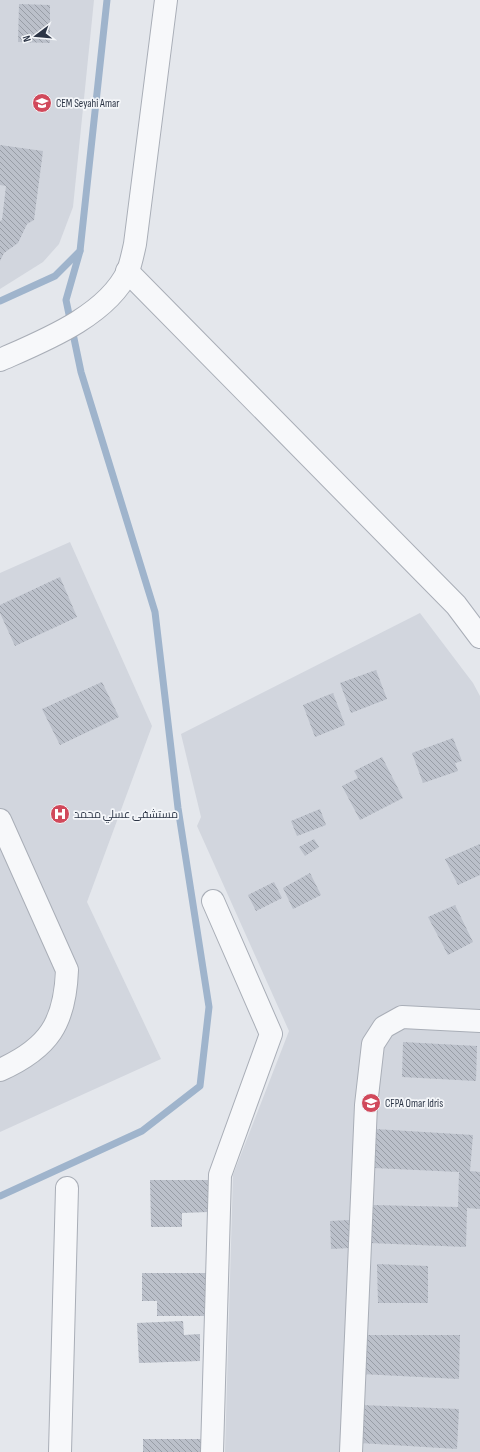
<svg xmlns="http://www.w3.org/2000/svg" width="480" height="1452" viewBox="0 0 480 1452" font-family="'Sofia Sans Condensed',Cairo,sans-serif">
	<defs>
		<pattern id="building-back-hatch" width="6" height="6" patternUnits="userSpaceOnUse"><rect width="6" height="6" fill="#bbc0ca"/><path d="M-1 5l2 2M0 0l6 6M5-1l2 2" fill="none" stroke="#989da6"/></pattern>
	</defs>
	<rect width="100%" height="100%" fill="#e4e7ec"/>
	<g fill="#d2d6de">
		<polygon points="0,0 94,0 73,207 59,244 43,262 0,289"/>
		<polygon points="70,542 152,726 87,902 161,1059 0,1132 0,573"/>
		<polygon points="420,613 473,683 480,696 480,1452 225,1452 233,1175 289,1031 197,826 201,817 181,734"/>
	</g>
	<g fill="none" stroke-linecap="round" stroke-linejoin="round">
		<g stroke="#9fb4cc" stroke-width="7">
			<polyline points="0,301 55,276 80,251 107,0"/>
			<polyline points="0,1196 142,1131 200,1086 209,1007 178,808 155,612 81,372 66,300 80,251"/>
		</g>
	</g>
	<g fill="url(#building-back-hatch)">
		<polygon points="19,4 50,5 50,43 18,42"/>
		<polygon points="0,145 43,151 34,220 27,224 18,243 4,253 0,261 0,221 2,220 6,186 0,185"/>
		<polygon points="60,577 77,617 15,646 0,613 0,605"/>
		<polygon points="376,670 387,699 351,713 340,683"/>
		<polygon points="102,682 119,717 60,745 42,709"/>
		<polygon points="333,693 345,725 315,737 303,705"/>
		<polygon points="453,738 462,761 455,763 458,771 423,783 412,753"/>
		<polygon points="382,757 403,798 360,820 342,786 358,778 354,771"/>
		<polygon points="320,809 326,825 297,836 291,821"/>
		<polygon points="314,839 319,847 305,856 299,847"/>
		<polygon points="480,844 480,875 458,885 445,859"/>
		<polygon points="310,873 321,895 293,909 283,888"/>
		<polygon points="274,882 282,898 256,911 248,895"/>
		<polygon points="455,905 473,942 448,955 428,917"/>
		<polygon points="403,1042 477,1046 476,1081 402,1077"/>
		<polygon points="375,1129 473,1135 470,1171 480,1172 480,1209 467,1208 466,1247 370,1243 372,1205 458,1207 459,1172 374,1168"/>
		<polygon points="150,1180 208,1180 208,1212 182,1213 182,1227 151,1227"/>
		<polygon points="349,1220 350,1248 331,1249 330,1221"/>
		<polygon points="377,1264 428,1266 428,1303 378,1303"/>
		<polygon points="142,1273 206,1273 207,1316 157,1316 157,1301 142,1301"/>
		<polygon points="183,1321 184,1335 200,1334 200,1361 139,1363 137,1323"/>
		<polygon points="361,1335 460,1335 459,1379 361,1374"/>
		<polygon points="361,1405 459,1409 457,1449 360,1443"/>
		<rect x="143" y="1439" width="65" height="13"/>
	</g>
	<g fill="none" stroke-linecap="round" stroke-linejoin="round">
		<defs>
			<g id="minor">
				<polyline points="127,271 456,605 480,637"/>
				<path d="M0,360C43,341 107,316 128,271C131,263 133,253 135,244L166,0"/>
				<path d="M0,820L67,970C65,1023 49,1048 0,1070"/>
				<polyline points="60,1452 67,1188"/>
				<polyline points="212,1452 220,1175 271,1034 213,901"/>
				<polyline points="351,1452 366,1105 373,1044 384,1027 402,1017 480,1021"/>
			</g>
		</defs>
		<use href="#minor" stroke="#a9aeb7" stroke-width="24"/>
		<use href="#minor" stroke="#f7f8fa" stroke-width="22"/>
	</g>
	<defs>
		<symbol id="school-disc" viewBox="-11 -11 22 22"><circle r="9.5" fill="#d1495b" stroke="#f4f6f9"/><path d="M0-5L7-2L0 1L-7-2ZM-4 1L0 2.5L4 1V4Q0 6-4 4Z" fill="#fff"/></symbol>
		<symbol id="hospital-disc" viewBox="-11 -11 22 22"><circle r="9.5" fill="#d1495b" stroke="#f4f6f9"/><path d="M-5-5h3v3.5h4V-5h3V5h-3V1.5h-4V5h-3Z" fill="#fff"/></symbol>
		<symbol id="university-disc" viewBox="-11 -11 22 22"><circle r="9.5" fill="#d1495b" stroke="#f4f6f9"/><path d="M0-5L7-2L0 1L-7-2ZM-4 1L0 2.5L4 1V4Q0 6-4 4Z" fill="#fff"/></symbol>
	</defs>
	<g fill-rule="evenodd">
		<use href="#school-disc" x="31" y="92" width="22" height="22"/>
		<use href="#hospital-disc" x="49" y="803" width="22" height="22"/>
		<use href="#university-disc" x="360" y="1092" width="22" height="22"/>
	</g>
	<g text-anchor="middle" stroke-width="3.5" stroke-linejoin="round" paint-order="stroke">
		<g font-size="11" fill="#2b3445" stroke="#f4f6f9" text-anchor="start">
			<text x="56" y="107">CEM Seyahi Amar</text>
			<text x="74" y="818">مستشفى عسلي محمد</text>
			<text x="385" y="1107">CFPA Omar Idris</text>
		</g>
	</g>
	<g transform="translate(36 36) rotate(254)" stroke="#f4f6f9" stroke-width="3" paint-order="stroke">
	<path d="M0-3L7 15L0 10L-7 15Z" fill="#2b3445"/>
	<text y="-6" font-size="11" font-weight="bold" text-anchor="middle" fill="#2b3445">N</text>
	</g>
</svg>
